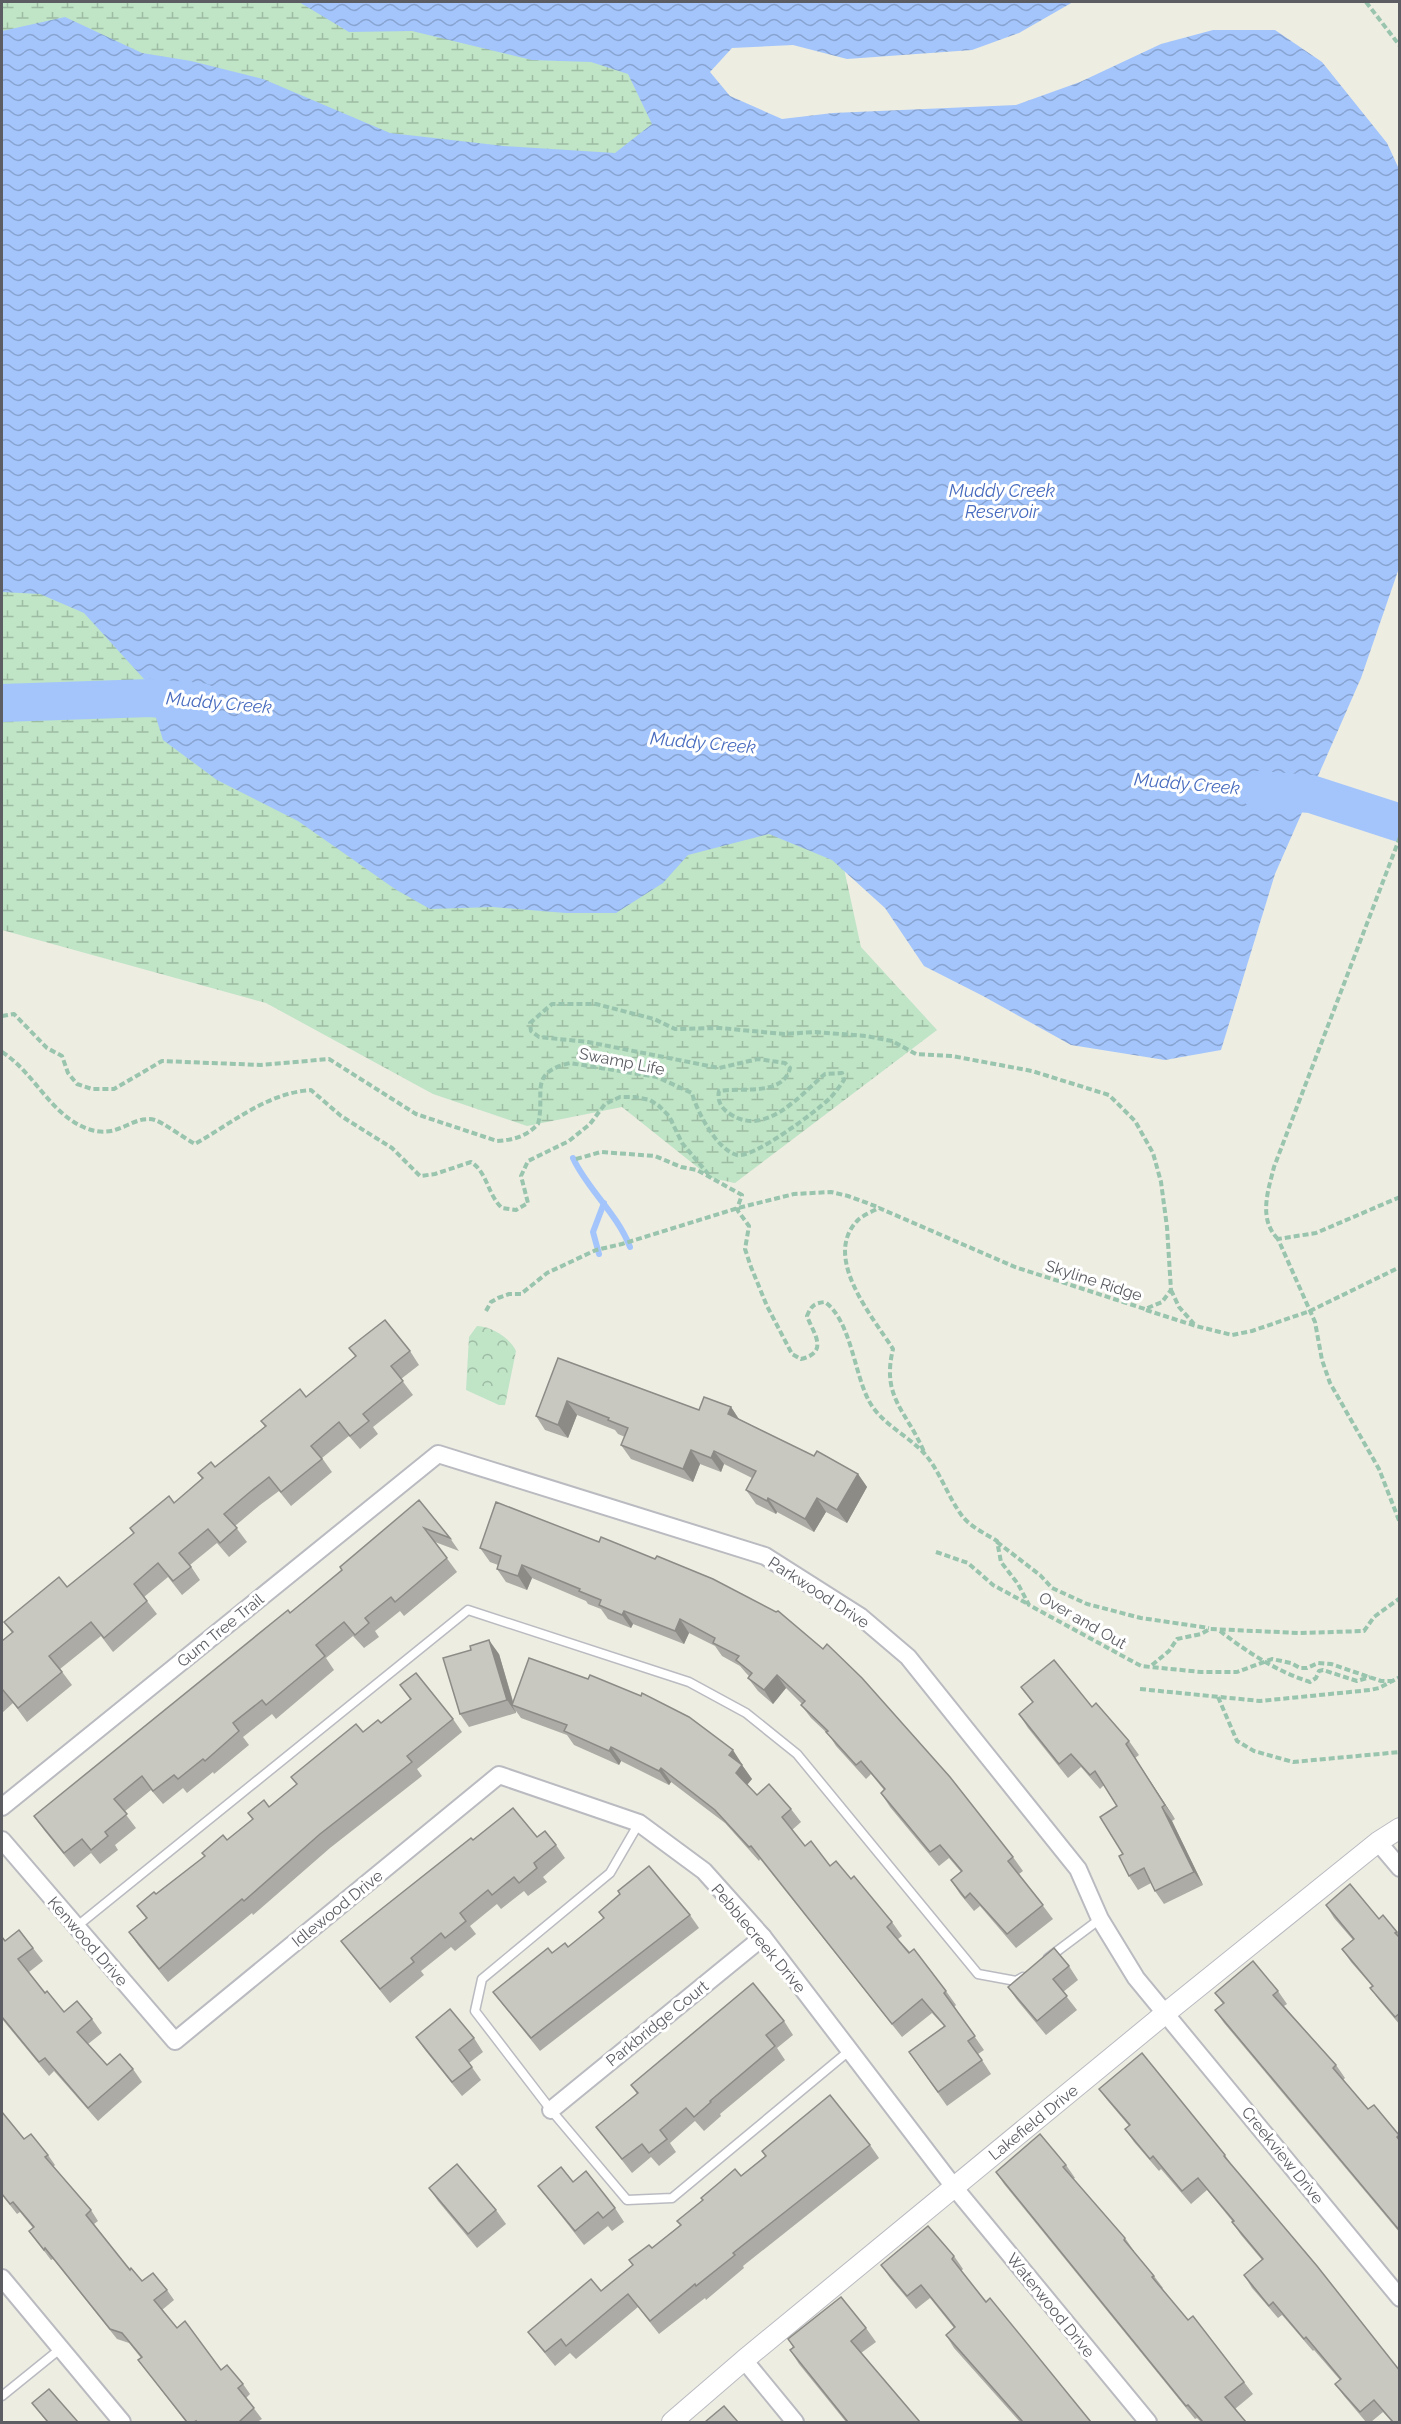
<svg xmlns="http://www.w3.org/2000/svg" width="1401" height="2424" viewBox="0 0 1401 2424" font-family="Raleway,sans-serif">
	<defs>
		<pattern id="forest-crowns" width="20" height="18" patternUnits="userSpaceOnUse" patternTransform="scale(1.5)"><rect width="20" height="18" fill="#bfe4c6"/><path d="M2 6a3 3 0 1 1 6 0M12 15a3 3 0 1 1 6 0" fill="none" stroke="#9ebca4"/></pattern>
		<pattern id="wetland-marsh" width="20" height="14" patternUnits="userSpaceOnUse" patternTransform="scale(1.5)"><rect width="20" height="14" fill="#bfe4c6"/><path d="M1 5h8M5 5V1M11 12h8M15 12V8" fill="none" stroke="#9ebca4"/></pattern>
		<pattern id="water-waves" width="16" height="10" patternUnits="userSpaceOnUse" patternTransform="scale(1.5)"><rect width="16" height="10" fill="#a3c5fc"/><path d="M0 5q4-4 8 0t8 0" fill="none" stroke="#88a3d0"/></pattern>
	</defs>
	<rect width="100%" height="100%" fill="#edede2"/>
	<path fill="url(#forest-crowns)" d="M477,1326C492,1327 509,1337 516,1351L505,1405H499L466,1390L469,1337Z"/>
	<polygon fill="url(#wetland-marsh)" points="2,2 535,2 668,57 861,947 937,1030 735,1183 711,1178 622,1107 527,1126 433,1094 266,1003 2,930"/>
	<polygon fill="url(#water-waves)" points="299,2 1073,2 1019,33 972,50 847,59 793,45 732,48 710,72 730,96 782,119 833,113 1016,105 1080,82 1161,44 1213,30 1275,30 1322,62 1387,143 1399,169 1399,568 1361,678 1275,874 1221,1050 1165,1060 1071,1045 983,996 924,966 885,908 832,860 769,834 688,855 663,883 616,913 566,913 493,907 430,909 395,889 298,821 217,780 163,740 144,679 84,613 40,594 2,592 2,31 65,17 142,53 191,61 263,79 390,133 504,146 615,153 652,124 628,74 591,62 532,60 412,31 349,32"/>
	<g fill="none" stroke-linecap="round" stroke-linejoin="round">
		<g stroke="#a3c5fc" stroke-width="6">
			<path d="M573,1158C587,1189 617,1213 630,1247"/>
			<polyline points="599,1254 593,1232 604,1203"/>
		</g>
		<g stroke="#a3c5fc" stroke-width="38">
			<polyline points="2,703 150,698 201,702"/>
			<polyline points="1259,790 1311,794 1400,823"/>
		</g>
		<defs>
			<g id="service">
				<polyline points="639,1823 610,1873 482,1979 475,2011 551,2110 627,2200 672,2198 849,2051"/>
				<polyline points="76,1927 468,1610 689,1682 746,1713 797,1754 978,1974 1016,1981 1023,1977"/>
				<polyline points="1048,1958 1100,1919"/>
				<polyline points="2,2396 60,2349"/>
			</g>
			<g id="minor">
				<polyline points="2,1807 438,1454 765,1556 861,1617 908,1657 1078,1869 1100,1919 1136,1978 1400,2298"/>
				<polyline points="2,1840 175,2041 499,1775 639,1823 704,1871 763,1937 954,2187 1148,2422"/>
				<polyline points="1378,1842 1400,1868"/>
				<polyline points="551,2110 763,1937"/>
				<polyline points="2,2278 122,2422"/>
				<polyline points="744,2360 795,2422"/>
			</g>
			<polyline id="tertiary" points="672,2422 744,2360 1167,2012 1378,1842 1400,1828"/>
		</defs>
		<use href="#service" stroke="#babbc1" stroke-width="11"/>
		<use href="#minor" stroke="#babbc1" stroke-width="20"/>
		<use href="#tertiary" stroke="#babbc1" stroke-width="22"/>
		<g stroke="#99c4ad" stroke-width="4" stroke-dasharray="6 3" stroke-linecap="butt">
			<polyline points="1366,2 1400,46"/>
			<path d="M2,1016L14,1014L47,1048L62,1056L68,1073L77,1084L92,1089H114L162,1061L261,1065L329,1059L416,1114L497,1141C514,1140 527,1136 538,1124C546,1093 527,1073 570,1063L657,1077L692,1093C697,1112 717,1150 737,1155C753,1159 817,1111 830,1098C835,1093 840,1086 844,1080L842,1073L825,1074C801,1094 766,1138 730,1114C721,1108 717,1101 719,1091C740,1087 783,1097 790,1068L785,1063L758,1059L719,1068L588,1042L539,1037L531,1031L530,1023L552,1004H596L654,1019L675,1029L720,1028L784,1034L815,1032L866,1036L892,1041L916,1054L952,1056L1032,1071L1109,1095L1135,1121L1153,1153L1161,1182L1167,1227L1171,1290L1162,1302L1145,1309L1015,1267L879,1208C873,1211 864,1215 859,1219C820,1256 873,1317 893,1349C881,1398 907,1411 924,1452"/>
			<path d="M2,1052C35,1073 50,1115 88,1129C119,1140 132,1114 155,1120C164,1123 184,1138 195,1144C232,1123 267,1093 311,1090L341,1116L392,1148L420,1176L435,1174L471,1162C488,1173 487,1194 502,1208L516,1210L528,1203L521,1176L528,1161L569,1141L590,1124L605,1104L620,1097H635L650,1100L659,1106L669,1116L682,1143L709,1175"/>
			<path d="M576,1159L601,1152L655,1156L681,1167L697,1170L742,1195L738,1206V1211L749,1226L745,1249L751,1267L767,1306L792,1354L801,1359C830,1352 813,1333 807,1316C811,1306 814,1303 825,1302C851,1321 854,1373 869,1401C881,1423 905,1434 922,1451C939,1468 948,1498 963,1517C971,1527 986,1534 997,1541L1001,1562L1018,1584L1029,1605L1141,1666L1201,1672H1237L1272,1659L1291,1663L1300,1668H1307L1318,1663L1331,1664L1381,1681H1394"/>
			<polyline points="1400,1197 1316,1233 1278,1239 1315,1322 1322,1360 1330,1383 1379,1469 1400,1523"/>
			<path d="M1278,1239C1258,1219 1268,1191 1274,1167L1400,837"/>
			<polyline points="1171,1290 1179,1307 1194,1324"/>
			<polyline points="1146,1310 1196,1326 1232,1335 1252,1331 1310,1311 1400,1267"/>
			<polyline points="486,1311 491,1302 498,1298 509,1294 521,1294 547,1273 596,1250 622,1244 738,1208 794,1194 831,1192 848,1196 878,1207"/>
			<polyline points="997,1542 1040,1575 1052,1588 1087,1604 1141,1618 1209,1628"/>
			<polyline points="936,1552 968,1563 993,1585 1028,1604"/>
			<path d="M1220,1631C1247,1652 1278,1672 1310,1682L1316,1678L1319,1671L1323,1670L1357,1681L1370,1677"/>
			<polyline points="1152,1665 1169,1651 1177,1639 1201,1634 1210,1629 1300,1633 1364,1631 1374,1617 1400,1598"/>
			<polyline points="1140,1689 1260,1701 1370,1690 1379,1688 1400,1677"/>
			<polyline points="1218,1697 1237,1741 1254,1751 1293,1762 1400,1752"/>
		</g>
		<use href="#service" stroke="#fff" stroke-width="8"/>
		<use href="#minor" stroke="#fff" stroke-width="16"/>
		<use href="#tertiary" stroke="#fff" stroke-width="20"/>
	</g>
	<g fill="#acaba5">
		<polygon points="349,1348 410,1351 419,1365 401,1379 413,1395 373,1427 378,1434 360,1449 349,1436 322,1458 332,1472 291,1506 279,1491 260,1505 235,1526 247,1542 229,1557 217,1543 190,1565 200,1580 182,1595 168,1577 144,1597 157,1614 113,1652 101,1636 60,1669 72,1685 27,1722 13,1703 2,1713 2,1641 12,1633 4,1622 67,1587 174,1503 202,1479 198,1473 215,1467 265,1427 261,1421 306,1397 356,1357"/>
		<polygon points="558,1358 699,1410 731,1407 739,1419 814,1456 858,1474 867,1487 847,1523 826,1512 814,1532 777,1512 776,1514 756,1504 746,1490 752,1478 724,1464 721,1472 700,1464 693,1482 631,1459 621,1445 625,1437 618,1434 615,1430 577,1415 568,1438 545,1430 536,1416"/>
		<polygon points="419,1500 450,1538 459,1551 435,1542 457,1572 404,1616 400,1611 375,1631 379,1637 364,1648 353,1636 326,1658 334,1670 276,1719 272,1714 243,1737 249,1745 214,1774 213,1772 187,1793 183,1788 163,1804 151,1790 124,1812 136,1828 115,1845 118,1850 100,1864 91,1853 74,1867 44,1830 34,1816 342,1571"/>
		<polygon points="601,1537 1013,1857 1023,1871 1019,1874 1053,1919 1016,1948 980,1906 974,1911 960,1894 951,1880 961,1872 949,1858 939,1866 890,1807 881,1793 884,1790 871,1774 866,1779 836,1746 829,1735 811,1718 801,1705 802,1704 786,1688 773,1704 758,1691 748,1678 749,1676 746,1673 740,1666 722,1656 715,1646 689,1633 684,1644 633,1624 631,1628 608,1619 601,1609 588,1604 586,1601 532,1578 527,1590 506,1582 497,1569 498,1565 490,1562 480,1548 599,1542"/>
		<polygon points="499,1654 513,1701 742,1764 742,1765 752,1779 747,1785 757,1795 791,1809 801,1822 792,1830 805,1846 830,1866 851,1879 892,1922 902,1936 898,1939 946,1991 956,2005 954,2007 984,2050 978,2054 991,2074 947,2106 909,2052 944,2026 932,2013 902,2037 760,1859 759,1861 725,1823 671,1782 669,1785 621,1761 619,1765 574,1745 567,1735 521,1718 516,1711 516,1713 469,1727 460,1714"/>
		<polygon points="400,1685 453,1719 462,1732 417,1769 422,1776 330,1848 253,1915 252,1913 168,1982 138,1945 129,1932 146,1918 137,1906 156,1894 227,1840 297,1784 291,1777 363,1732 381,1723 410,1699"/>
		<polygon points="1021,1687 1092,1707 1129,1741 1139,1755 1135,1758 1175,1819 1172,1821 1203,1885 1164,1904 1155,1891 1151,1883 1138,1890 1129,1876 1123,1854 1117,1806 1104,1785 1100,1789 1081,1767 1068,1778 1028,1728 1019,1714 1033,1703"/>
		<polygon points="537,1837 556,1845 565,1858 543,1877 547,1882 528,1896 524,1891 501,1909 497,1904 470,1926 476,1934 455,1951 451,1947 421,1971 424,1975 390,2003 351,1954 341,1941 473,1840"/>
		<polygon points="1326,1905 1379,1919 1397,1932 1400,1935 1400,2025 1379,2000 1370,1988 1372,1986 1351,1962 1342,1949 1353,1940 1334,1918"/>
		<polygon points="690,1915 699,1928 540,2051 503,2005 493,1992 552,1953 568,1947"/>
		<polygon points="2,1937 5,1941 33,1948 43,1961 29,1972 45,1993 64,2012 92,2019 102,2033 88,2044 107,2065 133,2069 142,2082 98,2121 54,2071 49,2076 2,2019"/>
		<polygon points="1069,1966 1078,1980 1063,1992 1077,2010 1046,2035 1017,2000 1008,1987"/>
		<polygon points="1278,1991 1287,2004 1284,2006 1336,2065 1345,2078 1343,2080 1368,2109 1400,2136 1400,2233 1224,2023 1215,2010 1223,2004 1215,1993"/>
		<polygon points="784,2021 793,2035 777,2048 785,2060 720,2114 721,2116 704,2131 695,2121 670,2143 676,2152 659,2166 651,2157 632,2173 606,2140 596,2127 637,2094 631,2085"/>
		<polygon points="416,2037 474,2038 483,2052 469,2063 481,2080 462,2096 425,2050"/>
		<polygon points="1099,2089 1225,2155 1400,2422 1392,2422 1383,2412 1371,2422 1366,2422 1344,2396 1335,2384 1340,2380 1314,2350 1313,2351 1282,2315 1278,2318 1252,2288 1244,2275 1262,2260 1241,2235 1232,2222 1233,2222 1207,2190 1191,2204 1161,2169 1159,2171 1134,2142 1125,2129 1129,2126 1108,2101"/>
		<polygon points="2,2112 24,2139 48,2155 55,2165 53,2167 91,2210 98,2221 94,2224 130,2270 142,2281 167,2290 174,2300 162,2310 177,2328 221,2370 243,2384 250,2394 246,2398 262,2419 257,2422 186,2422 138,2360 141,2358 129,2343 117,2339 53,2259 51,2260 29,2231 33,2228 20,2212 17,2214 2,2195"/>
		<polygon points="870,2145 879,2158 743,2266 744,2268 706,2300 705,2298 659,2334 638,2307 576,2359 570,2353 555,2366 538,2345 528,2332 601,2291 633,2265 629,2260 652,2248 765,2156 762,2151"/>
		<polygon points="1066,2165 1075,2178 1073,2179 1125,2238 1134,2251 1134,2252 1154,2276 1163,2288 1162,2289 1188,2320 1244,2382 1253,2394 1235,2409 1246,2422 1201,2422 1197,2418 1195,2419 1004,2184 996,2172"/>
		<polygon points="573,2182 615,2208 624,2222 612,2231 608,2226 584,2245 548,2199 538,2186"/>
		<polygon points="429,2188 496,2210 506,2224 477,2248 438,2201"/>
		<polygon points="954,2256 963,2269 961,2271 986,2302 1091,2422 1020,2422 954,2348 946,2335 954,2328 930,2298 916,2309 890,2278 881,2265"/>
		<polygon points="866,2328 876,2342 861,2353 920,2422 846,2422 799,2364 790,2350 793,2347 788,2339"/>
		<polygon points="32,2403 78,2422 47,2422"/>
	</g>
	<g fill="#8c8b86">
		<polygon points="567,1401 577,1415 568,1438 558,1425"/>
		<polygon points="731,1407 740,1421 728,1414"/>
		<polygon points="691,1450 700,1464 693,1482 683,1469"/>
		<polygon points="714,1451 724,1464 721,1472 711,1458"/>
		<polygon points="858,1474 867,1487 847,1523 837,1510"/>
		<polygon points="768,1498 777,1512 776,1514 767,1501"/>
		<polygon points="817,1498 826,1512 814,1532 805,1519"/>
		<polygon points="522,1565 532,1578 527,1590 518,1576"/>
		<polygon points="624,1611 633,1624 631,1628 622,1615"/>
		<polygon points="680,1619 689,1633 684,1644 675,1631"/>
		<polygon points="489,1640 499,1654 514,1706 512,1705 516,1713 507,1700"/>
		<polygon points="777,1675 786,1688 773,1704 764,1690"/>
		<polygon points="1126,1744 1135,1758 1175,1819 1165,1805"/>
		<polygon points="611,1747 621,1761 619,1765 609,1751"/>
		<polygon points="733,1750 742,1764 739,1769 729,1755"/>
		<polygon points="742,1765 752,1779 746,1786 736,1773"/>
		<polygon points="661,1768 671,1782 669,1785 659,1771"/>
		<polygon points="1162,1807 1172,1821 1203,1885 1194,1872"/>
	</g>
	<g fill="#c8c7c0" stroke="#8c8b86" stroke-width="1.5">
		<polygon points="385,1320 410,1351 391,1366 403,1381 363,1414 369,1421 350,1436 339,1422 311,1446 322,1459 281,1492 269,1477 250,1492 224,1514 237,1528 220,1543 208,1529 179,1553 191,1567 173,1581 158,1563 134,1584 147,1601 104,1638 91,1622 49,1656 62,1672 18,1708 3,1690 2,1691 2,1641 13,1632 4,1622 59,1577 67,1587 134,1533 130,1528 169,1496 174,1503 203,1478 198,1473 211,1462 215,1467 266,1426 261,1421 300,1389 306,1397 356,1356 349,1348"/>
		<polygon points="558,1358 699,1410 704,1397 731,1407 728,1414 814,1456 817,1451 858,1474 837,1510 817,1498 805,1519 768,1498 767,1501 746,1490 756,1471 714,1451 711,1458 691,1450 683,1469 621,1445 628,1428 608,1420 609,1418 567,1401 558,1425 536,1416"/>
		<polygon points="419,1500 450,1538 424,1528 447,1558 395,1602 391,1597 365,1618 369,1623 355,1635 344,1622 316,1645 325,1656 266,1705 262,1700 233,1723 239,1731 205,1761 203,1759 178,1779 174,1775 153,1791 142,1776 114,1799 127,1814 105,1832 108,1836 91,1850 82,1839 64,1853 34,1816 288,1610 290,1613 342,1570 340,1567"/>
		<polygon points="496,1502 599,1542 601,1537 655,1559 657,1556 713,1579 776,1612 778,1611 823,1649 827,1644 862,1678 950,1777 1013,1857 1008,1861 1043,1905 1007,1934 970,1893 965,1898 951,1880 962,1871 940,1845 930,1852 881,1793 885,1789 861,1761 856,1765 826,1732 828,1731 801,1705 805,1701 777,1675 764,1690 748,1678 752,1673 736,1660 739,1656 713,1643 715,1638 680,1619 675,1631 624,1611 622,1615 599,1605 601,1600 579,1591 580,1589 522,1565 518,1576 497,1569 501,1556 480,1548"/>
		<polygon points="489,1640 507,1700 460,1714 443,1658 471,1650 470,1646"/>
		<polygon points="529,1658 588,1679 590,1675 641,1696 642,1693 689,1717 733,1750 729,1755 742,1765 736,1773 757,1795 769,1784 791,1809 782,1817 805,1846 811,1841 830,1866 836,1861 851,1879 854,1876 892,1922 887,1927 909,1953 914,1949 946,1991 944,1993 975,2036 968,2041 982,2060 938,2092 909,2052 945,2026 922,1999 892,2024 751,1846 749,1847 715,1810 661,1768 659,1771 611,1747 609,1751 564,1731 567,1725 512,1705"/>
		<polygon points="1054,1660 1092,1707 1096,1703 1129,1741 1126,1744 1165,1805 1162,1807 1194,1872 1155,1891 1144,1868 1129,1876 1119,1856 1123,1854 1100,1817 1117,1806 1095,1771 1090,1775 1071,1754 1059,1764 1019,1714 1033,1702 1021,1687"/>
		<polygon points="416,1673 453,1719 407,1756 412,1762 320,1834 244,1901 242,1899 159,1969 129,1932 147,1918 137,1906 154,1892 156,1894 205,1856 202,1853 223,1835 227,1840 253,1819 248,1813 264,1800 269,1807 297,1784 291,1777 356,1724 363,1732 378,1720 381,1723 411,1699 400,1685"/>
		<polygon points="513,1808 537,1837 545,1831 556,1845 534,1863 537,1868 519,1883 514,1877 492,1895 488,1890 460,1913 466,1921 445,1938 441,1933 411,1958 414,1962 380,1989 341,1941 471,1838 473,1840"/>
		<polygon points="649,1866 690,1915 531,2038 493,1992 548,1948 552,1953 565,1943 568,1947 604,1918 599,1912 620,1894 618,1891"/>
		<polygon points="1350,1884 1379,1919 1383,1915 1397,1932 1395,1933 1400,1938 1400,2013 1395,2017 1370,1988 1373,1986 1342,1949 1354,1939 1326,1905"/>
		<polygon points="19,1930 33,1948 18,1959 45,1993 47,1991 64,2012 77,2001 92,2019 77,2032 107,2065 120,2054 133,2069 88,2108 45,2058 39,2062 2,2017 2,1937 5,1941"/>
		<polygon points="1054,1948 1069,1966 1053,1979 1067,1996 1037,2021 1008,1987"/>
		<polygon points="1253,1961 1278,1991 1273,1995 1336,2065 1333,2068 1368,2109 1374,2105 1399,2135 1397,2137 1400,2141 1400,2231 1215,2010 1224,2003 1215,1993"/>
		<polygon points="753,1983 784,2021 766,2035 775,2046 710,2101 711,2102 694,2117 686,2108 660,2130 667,2139 649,2153 642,2144 622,2159 596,2127 638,2093 631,2085"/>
		<polygon points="450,2009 474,2038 459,2050 472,2067 452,2082 416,2037"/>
		<polygon points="1142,2053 1225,2155 1224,2156 1317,2266 1400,2371 1400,2422 1393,2422 1374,2400 1360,2412 1335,2384 1341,2379 1306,2337 1304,2339 1273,2302 1269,2306 1244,2275 1263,2259 1232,2222 1234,2221 1198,2178 1182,2191 1153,2156 1150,2159 1125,2129 1130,2125 1099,2089"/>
		<polygon points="830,2095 870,2145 733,2253 735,2255 696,2286 695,2284 650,2321 628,2294 566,2346 561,2339 545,2352 528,2332 591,2279 601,2291 633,2265 629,2260 649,2245 652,2248 681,2225 677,2221 703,2200 701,2198 720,2182 735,2169 741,2176 766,2156 762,2151"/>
		<polygon points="2,2112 24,2139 31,2134 48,2155 45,2157 91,2210 86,2215 130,2270 131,2268 142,2281 153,2273 167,2290 154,2300 177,2328 185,2321 221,2370 227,2365 243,2384 238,2388 254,2408 240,2421 241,2422 196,2422 196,2421 194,2422 187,2422 138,2360 142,2357 122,2333 110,2329 45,2248 44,2250 29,2231 34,2227 13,2202 10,2204 2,2194"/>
		<polygon points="1040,2134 1066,2165 1063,2167 1125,2238 1124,2240 1154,2276 1152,2277 1188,2320 1193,2316 1244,2382 1225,2397 1246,2422 1203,2422 1188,2405 1186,2406 996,2172"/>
		<polygon points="457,2164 496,2210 468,2234 429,2188"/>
		<polygon points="561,2167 573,2182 586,2171 615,2208 603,2218 598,2212 575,2231 538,2186"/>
		<polygon points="928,2226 954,2256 952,2259 986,2302 990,2298 1091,2422 1023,2422 946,2335 955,2327 921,2285 907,2296 881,2265"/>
		<polygon points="841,2297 866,2328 851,2341 920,2422 848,2422 790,2350 794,2347 788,2339"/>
		<polygon points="49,2389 78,2422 47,2422 48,2422 32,2403"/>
		<polygon points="724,2406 738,2422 705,2422"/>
	</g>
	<g text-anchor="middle" stroke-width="6" stroke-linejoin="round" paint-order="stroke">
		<g font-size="16" fill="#5b5d63" stroke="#fff">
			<text transform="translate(622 1061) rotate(11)" y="6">Swamp Life</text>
			<text transform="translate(1094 1280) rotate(18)" y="6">Skyline Ridge</text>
			<text transform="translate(819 1592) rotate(33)" y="6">Parkwood Drive</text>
			<text transform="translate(1083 1620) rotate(30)" y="6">Over and Out</text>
			<text transform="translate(220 1630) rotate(-39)" y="6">Gum Tree Trail</text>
			<text transform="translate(337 1908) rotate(-39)" y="6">Idlewood Drive</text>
			<text transform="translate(759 1938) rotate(50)" y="6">Pebblecreek Drive</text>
			<text transform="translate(88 1941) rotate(49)" y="6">Kenwood Drive</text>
			<text transform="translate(657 2023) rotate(-39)" y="6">Parkbridge Court</text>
			<text transform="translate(1033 2122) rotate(-39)" y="6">Lakefield Drive</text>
			<text transform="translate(1283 2155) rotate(51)" y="6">Creekview Drive</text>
			<text transform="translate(1051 2305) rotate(51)" y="6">Waterwood Drive</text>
		</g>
		<g font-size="18" font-style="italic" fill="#476bbf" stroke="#fff">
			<text x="1002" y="497">Muddy Creek<tspan x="1002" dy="21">Reservoir</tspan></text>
			<text transform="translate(219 703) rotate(5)" y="6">Muddy Creek</text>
			<text transform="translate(703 743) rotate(5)" y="6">Muddy Creek</text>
			<text transform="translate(1187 784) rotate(5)" y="6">Muddy Creek</text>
		</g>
	</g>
	<rect width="1401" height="2424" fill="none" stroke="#5b5d63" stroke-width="6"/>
</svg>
